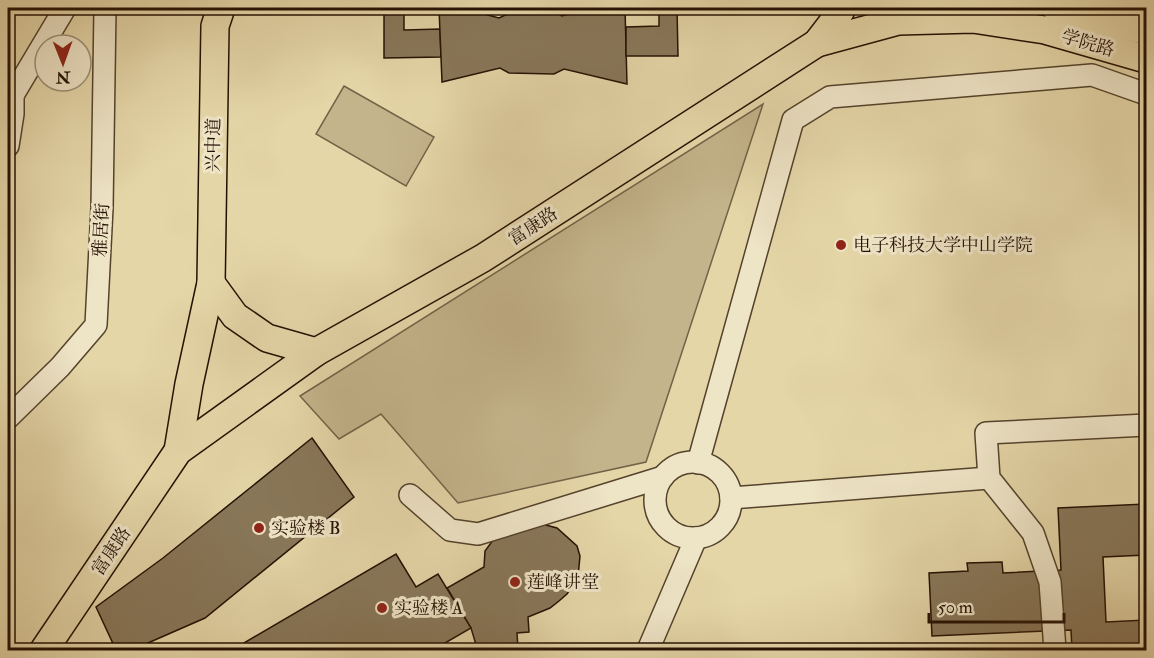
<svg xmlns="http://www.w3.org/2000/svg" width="1154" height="658" viewBox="0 0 1154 658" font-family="'IM FELL Double Pica','Noto Serif SC',serif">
	<rect width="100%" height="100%" fill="#e5d6a8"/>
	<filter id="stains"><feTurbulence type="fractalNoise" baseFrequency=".00333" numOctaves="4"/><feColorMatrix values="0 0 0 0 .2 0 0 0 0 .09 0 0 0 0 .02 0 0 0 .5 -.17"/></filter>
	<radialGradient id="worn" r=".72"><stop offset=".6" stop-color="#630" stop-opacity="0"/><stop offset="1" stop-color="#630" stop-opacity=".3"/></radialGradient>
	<g fill="#c4b48c" stroke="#746248" stroke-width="1.5">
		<polygon points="344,86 434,137 406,186 316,134"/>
		<polygon points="763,104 646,462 458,503 381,414 339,439 300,396"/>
	</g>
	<g fill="#887759" stroke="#241003" stroke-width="1.5">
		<polygon points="384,8 404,8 404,30 440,29 441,57 384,58"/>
		<polygon points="439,8 461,8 499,18 510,13 555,12 562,16 590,8 625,8 627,84 564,69 554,74 509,73 500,68 442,82"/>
		<polygon points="499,8 562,8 562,12 499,13"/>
		<polygon points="659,8 677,8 678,56 626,56 626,27 659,26"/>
		<polygon points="312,438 354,497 205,618 132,650 116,650 96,607 163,558"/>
		<polygon points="1146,504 1146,555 1103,557 1106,622 1146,620 1146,650 1072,650 1071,630 932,636 929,573 968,571 967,563 1002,562 1003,573 1061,570 1058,508"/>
		<polygon points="538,523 557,528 577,546 580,556 578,577 567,594 559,601 550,608 528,617 529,632 517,633 518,649 477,648 471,628 447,588 484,567 485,551 493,540"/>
		<polygon points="396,554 416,587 438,574 471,628 433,650 232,650"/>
	</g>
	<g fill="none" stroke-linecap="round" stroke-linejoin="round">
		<defs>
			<g id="minor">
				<polyline points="1121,8 1144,11 1146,10"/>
				<polyline points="8,99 13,95 65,8"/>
				<polyline points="8,146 13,114 13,95"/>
				<polyline points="8,418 60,367 96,325 102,208 105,8"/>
				<circle cx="693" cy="500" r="38"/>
				<polyline points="698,463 793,120 830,97 1092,75 1146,94"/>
				<polyline points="410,495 450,530 478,534 663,477"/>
				<polyline points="731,498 989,478"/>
				<polyline points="648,650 696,538"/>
				<polyline points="1055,650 1050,582 1033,533 989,478 986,433 1146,425"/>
			</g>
			<g id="major">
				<polyline points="1056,8 1146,31"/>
				<polyline points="817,43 898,21 973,19 1045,30 1146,59"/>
				<polyline points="211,283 235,316 267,338 316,352"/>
				<polyline points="178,451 189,384 211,283 215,26 221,8"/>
				<polyline points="44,650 178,451 316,352 483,258 817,43 837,17 842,8"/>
			</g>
		</defs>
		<use href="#minor" stroke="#54422c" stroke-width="24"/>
		<use href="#major" stroke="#241003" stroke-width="30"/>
		<use href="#minor" stroke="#eee4c6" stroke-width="21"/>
		<use href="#major" stroke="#e5d6a8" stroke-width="27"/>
	</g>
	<g fill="#8f2418" stroke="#eee4c6" stroke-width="2">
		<circle cx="841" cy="245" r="6"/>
		<circle cx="259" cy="528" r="6"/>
		<circle cx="515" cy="582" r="6"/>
		<circle cx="382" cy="608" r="6"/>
	</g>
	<g text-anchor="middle" stroke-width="6" stroke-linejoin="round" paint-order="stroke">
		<g font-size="18" fill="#241003" stroke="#eee4c6">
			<text transform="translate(1088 43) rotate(16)" y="6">学院路</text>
			<text transform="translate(213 145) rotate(-89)" y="6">兴中道</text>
			<text transform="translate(533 226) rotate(-33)" y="6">富康路</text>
			<text transform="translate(101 230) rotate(-87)" y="6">雅居街</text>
			<text transform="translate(111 551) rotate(-56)" y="6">富康路</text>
		</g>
		<g font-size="18" fill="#241003" stroke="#eee4c6" text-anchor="start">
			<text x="853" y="251">电子科技大学中山学院</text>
			<text x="271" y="534">实验楼 B</text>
			<text x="527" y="588">莲峰讲堂</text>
			<text x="394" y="614">实验楼 A</text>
		</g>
	</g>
	<rect width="1154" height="658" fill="none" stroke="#e5d6a8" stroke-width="30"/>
	<rect x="9" y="9" width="1136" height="640" fill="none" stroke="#241003" stroke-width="3"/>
	<rect x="15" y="15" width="1124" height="628" fill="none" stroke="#241003" stroke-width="1.5"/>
	<g transform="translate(63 63) rotate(179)"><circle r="28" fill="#eee4c6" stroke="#9d8f78" stroke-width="1.5"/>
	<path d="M0-4.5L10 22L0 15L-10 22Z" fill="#8f2418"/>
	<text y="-9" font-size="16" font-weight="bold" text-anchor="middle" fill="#241003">N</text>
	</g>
	<path d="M929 613v9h135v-9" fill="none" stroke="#241003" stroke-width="3"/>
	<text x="938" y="613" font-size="18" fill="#241003" stroke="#eee4c6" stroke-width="4.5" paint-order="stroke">50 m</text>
	<rect width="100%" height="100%" filter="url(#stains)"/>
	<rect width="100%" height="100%" fill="url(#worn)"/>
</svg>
